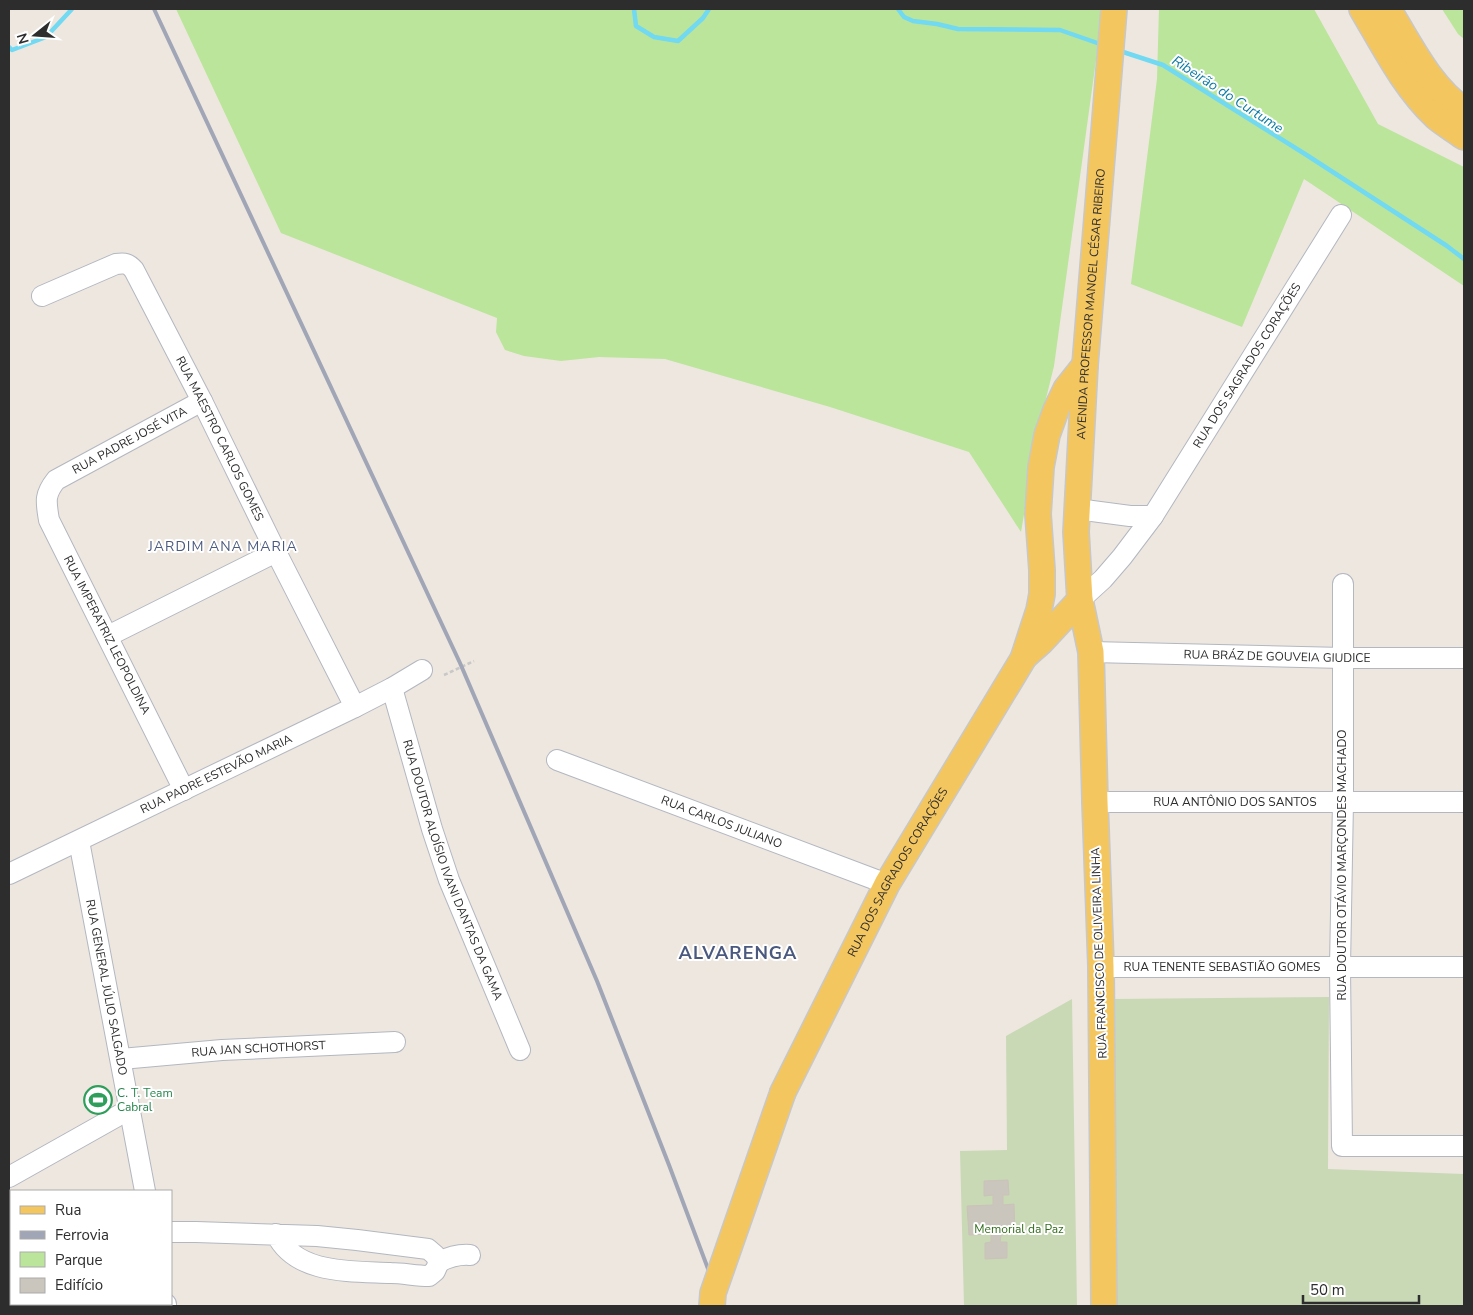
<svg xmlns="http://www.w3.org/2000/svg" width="1473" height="1315" viewBox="0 0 1473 1315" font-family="'Nunito Sans',sans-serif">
	<rect width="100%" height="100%" fill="#eee7df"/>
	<g fill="#bae59b">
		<polygon points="176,9 1103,9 1054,366 1039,427 1021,532 969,452 830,407 665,359 599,357 561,361 524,356 505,350 496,332 497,318 281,233"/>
		<polygon points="1159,9 1314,9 1378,124 1464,167 1464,286 1304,179 1242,327 1131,284 1157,79"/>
		<polygon points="1442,9 1464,9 1464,39 1458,34"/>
	</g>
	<g fill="#c9d9b6">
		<polygon points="1329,997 1328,1169 1464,1174 1464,1306 1114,1306 1113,999"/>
		<polygon points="1072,999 1077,1306 964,1306 960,1151 1007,1150 1006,1036"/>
	</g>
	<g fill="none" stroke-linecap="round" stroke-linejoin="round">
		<g stroke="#71d9f1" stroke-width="4.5">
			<polyline points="634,9 636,26 654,37 678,41 703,18 709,9"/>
			<polyline points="898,9 904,17 913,21 937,24 958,29 1060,30 1103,45"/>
			<polyline points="9,47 12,50 46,37 72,9"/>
			<polyline points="1117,50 1163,65 1305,154 1447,246 1464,259"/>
		</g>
	</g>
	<polygon fill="#cac5bd" stroke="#cac3b8" points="1008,1180 1009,1195 1003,1195 1003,1205 1014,1204 1015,1234 1001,1235 1000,1242 1007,1242 1007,1258 985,1259 985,1243 991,1242 991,1234 969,1235 967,1206 993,1205 993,1195 984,1196 984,1181"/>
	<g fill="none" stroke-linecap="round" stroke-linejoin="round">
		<defs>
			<g id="minor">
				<path id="s1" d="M42,296L116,264C125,263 128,263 134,270L202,401L276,552L355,707"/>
				<polyline points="1077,509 1130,516 1153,516"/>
				<polyline points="1343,584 1343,801 1340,967 1342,1146 1464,1146"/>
				<path id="s2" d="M1080,600L1103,579L1122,557L1153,516L1341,215"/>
				<polyline points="108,636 276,552"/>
				<path id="s3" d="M1091,652L1343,658H1464"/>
				<path id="s4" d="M392,688L432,829L449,880L520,1050"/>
				<path id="s5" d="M557,760L887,884"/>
				<path id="s6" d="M184,790L49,520C46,502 44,495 56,480L202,401"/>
				<path id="s7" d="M1095,802H1464"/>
				<path id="s8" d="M79,841L145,1191"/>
				<path id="s9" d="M9,874L355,707L392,688L422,670"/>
				<path id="s10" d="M1101,967H1464"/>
				<path id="s11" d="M121,1059L222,1050L395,1042"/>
				<polyline points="9,1177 130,1109"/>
				<path d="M171,1232H196L317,1236L357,1240L428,1249L435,1255L439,1262L435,1271L429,1276C416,1276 403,1273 391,1273C352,1271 296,1275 276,1234"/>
				<path d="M439,1262C449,1257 458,1254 470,1255"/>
				<polyline points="9,1289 11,1288"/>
				<polyline points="166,1304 166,1306"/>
			</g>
			<g id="major">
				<path d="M1362,9C1384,46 1404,87 1436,117C1444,124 1455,130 1464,137"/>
				<path d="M1388,9C1410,44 1429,86 1464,110"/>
				<polyline points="1024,657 1041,642 1080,600"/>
				<path id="s12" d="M783,1092L887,884L1023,659L1039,610L1042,594V570L1038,514L1041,467L1047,435L1056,410L1066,389L1085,365"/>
				<path id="s13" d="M1104,1306L1101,967L1095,802L1091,652L1080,600L1076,532L1085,365L1114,9"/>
			</g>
		</defs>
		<use href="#minor" stroke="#b3b7c0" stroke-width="22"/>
		<use href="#major" stroke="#c8c8c8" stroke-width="28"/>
		<polyline stroke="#c8c8c8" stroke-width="2.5" stroke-dasharray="4 2.5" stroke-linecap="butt" points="444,675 474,661"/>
		<use href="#minor" stroke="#fff" stroke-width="20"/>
		<use href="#major" stroke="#f4c65f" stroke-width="25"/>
		<polyline stroke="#a1a6b7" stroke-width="4" points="154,9 460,663 597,981 669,1165 722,1306"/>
		<defs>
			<polyline id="major-bridge" points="712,1306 713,1293 783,1092"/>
		</defs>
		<use href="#major-bridge" stroke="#c8c8c8" stroke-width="28" stroke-linecap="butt"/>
		<use href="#major-bridge" stroke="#f4c65f" stroke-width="25"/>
	</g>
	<defs>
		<symbol id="stadium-ring" viewBox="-11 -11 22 22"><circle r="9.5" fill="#fff" stroke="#2e9e5b" stroke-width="1.5"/><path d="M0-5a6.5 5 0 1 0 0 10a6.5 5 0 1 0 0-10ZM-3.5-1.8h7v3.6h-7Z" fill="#2e9e5b"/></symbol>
	</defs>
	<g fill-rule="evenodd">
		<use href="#stadium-ring" x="82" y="1084" width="32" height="32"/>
	</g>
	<g text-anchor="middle" stroke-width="4" stroke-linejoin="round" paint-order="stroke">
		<g font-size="12" fill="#2d2d2d" stroke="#fff">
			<text dy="4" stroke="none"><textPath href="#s13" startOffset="1004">AVENIDA PROFESSOR MANOEL CÉSAR RIBEIRO</textPath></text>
			<text dy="4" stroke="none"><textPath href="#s2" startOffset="289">RUA DOS SAGRADOS CORAÇÕES</textPath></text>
			<text dy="4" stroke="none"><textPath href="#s1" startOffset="290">RUA MAESTRO CARLOS GOMES</textPath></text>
			<text dy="4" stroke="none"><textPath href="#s6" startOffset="428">RUA PADRE JOSÉ VITA</textPath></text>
			<text transform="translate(107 635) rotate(63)" y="4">RUA IMPERATRIZ LEOPOLDINA</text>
			<text dy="4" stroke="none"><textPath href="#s3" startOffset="186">RUA BRÁZ DE GOUVEIA GIUDICE</textPath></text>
			<text dy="4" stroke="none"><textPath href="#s9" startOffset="230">RUA PADRE ESTEVÃO MARIA</textPath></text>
			<text dy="4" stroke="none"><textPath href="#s7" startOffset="140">RUA ANTÔNIO DOS SANTOS</textPath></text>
			<text dy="4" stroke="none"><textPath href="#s5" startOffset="176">RUA CARLOS JULIANO</textPath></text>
			<text transform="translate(1342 865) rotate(-90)" y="4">RUA DOUTOR OTÁVIO MARÇONDES MACHADO</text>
			<text dy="4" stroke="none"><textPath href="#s4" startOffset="192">RUA DOUTOR ALOÍSIO IVANI DANTAS DA GAMA</textPath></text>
			<text dy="4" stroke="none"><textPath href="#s12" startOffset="248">RUA DOS SAGRADOS CORAÇÕES</textPath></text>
			<text transform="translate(1099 953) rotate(-92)" y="4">RUA FRANCISCO DE OLIVEIRA LINHA</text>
			<text dy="4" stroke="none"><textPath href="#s10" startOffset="121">RUA TENENTE SEBASTIÃO GOMES</textPath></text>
			<text dy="4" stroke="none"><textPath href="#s8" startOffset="149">RUA GENERAL JÚLIO SALGADO</textPath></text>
			<text dy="4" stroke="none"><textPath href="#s11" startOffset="138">RUA JAN SCHOTHORST</textPath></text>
		</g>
		<g font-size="12" fill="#27864d" stroke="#fff" text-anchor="start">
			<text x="117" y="1097">C. T. Team<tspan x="117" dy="14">Cabral</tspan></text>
		</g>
		<g font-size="12" fill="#316d19" stroke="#fff">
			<text x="1019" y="1233">Memorial da Paz</text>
		</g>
		<g font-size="14" font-style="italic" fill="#0b7aa3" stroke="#fff">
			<text transform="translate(1228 94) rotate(33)" y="5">Ribeirão do Curtume</text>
		</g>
		<g font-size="14" letter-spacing="1" fill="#4b597f" stroke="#fff">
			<text x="223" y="551">JARDIM ANA MARIA</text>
		</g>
		<g font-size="18" font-weight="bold" letter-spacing="1" fill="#4b597f" stroke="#fff">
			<text x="738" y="959">ALVARENGA</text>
		</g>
	</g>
	<rect width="1473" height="1315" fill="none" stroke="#2d2d2d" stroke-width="20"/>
	<rect x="10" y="1190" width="162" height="115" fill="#ffffff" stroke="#ababab"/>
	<rect x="20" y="1206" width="25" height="8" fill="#f4c65f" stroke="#ababab"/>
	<text x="55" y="1215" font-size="15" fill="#2d2d2d">Rua</text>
	<rect x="20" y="1231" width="25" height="8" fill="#a1a6b7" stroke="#ababab"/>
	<text x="55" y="1240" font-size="15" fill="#2d2d2d">Ferrovia</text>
	<rect x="20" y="1252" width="25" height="15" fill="#bae59b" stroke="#ababab"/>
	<text x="55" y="1265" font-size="15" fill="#2d2d2d">Parque</text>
	<rect x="20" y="1278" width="25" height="15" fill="#cac5bd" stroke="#ababab"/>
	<text x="55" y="1290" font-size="15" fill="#2d2d2d">Edifício</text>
	<g transform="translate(35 35) rotate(253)" stroke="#ffffff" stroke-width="4" paint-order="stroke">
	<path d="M0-4L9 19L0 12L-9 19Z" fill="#2d2d2d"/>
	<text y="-8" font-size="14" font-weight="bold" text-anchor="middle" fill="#2d2d2d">N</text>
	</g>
	<path d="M1303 1295v8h116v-8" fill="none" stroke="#2d2d2d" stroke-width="2.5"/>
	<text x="1310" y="1295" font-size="15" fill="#2d2d2d" stroke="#ffffff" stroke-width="4" paint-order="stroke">50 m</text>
</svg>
